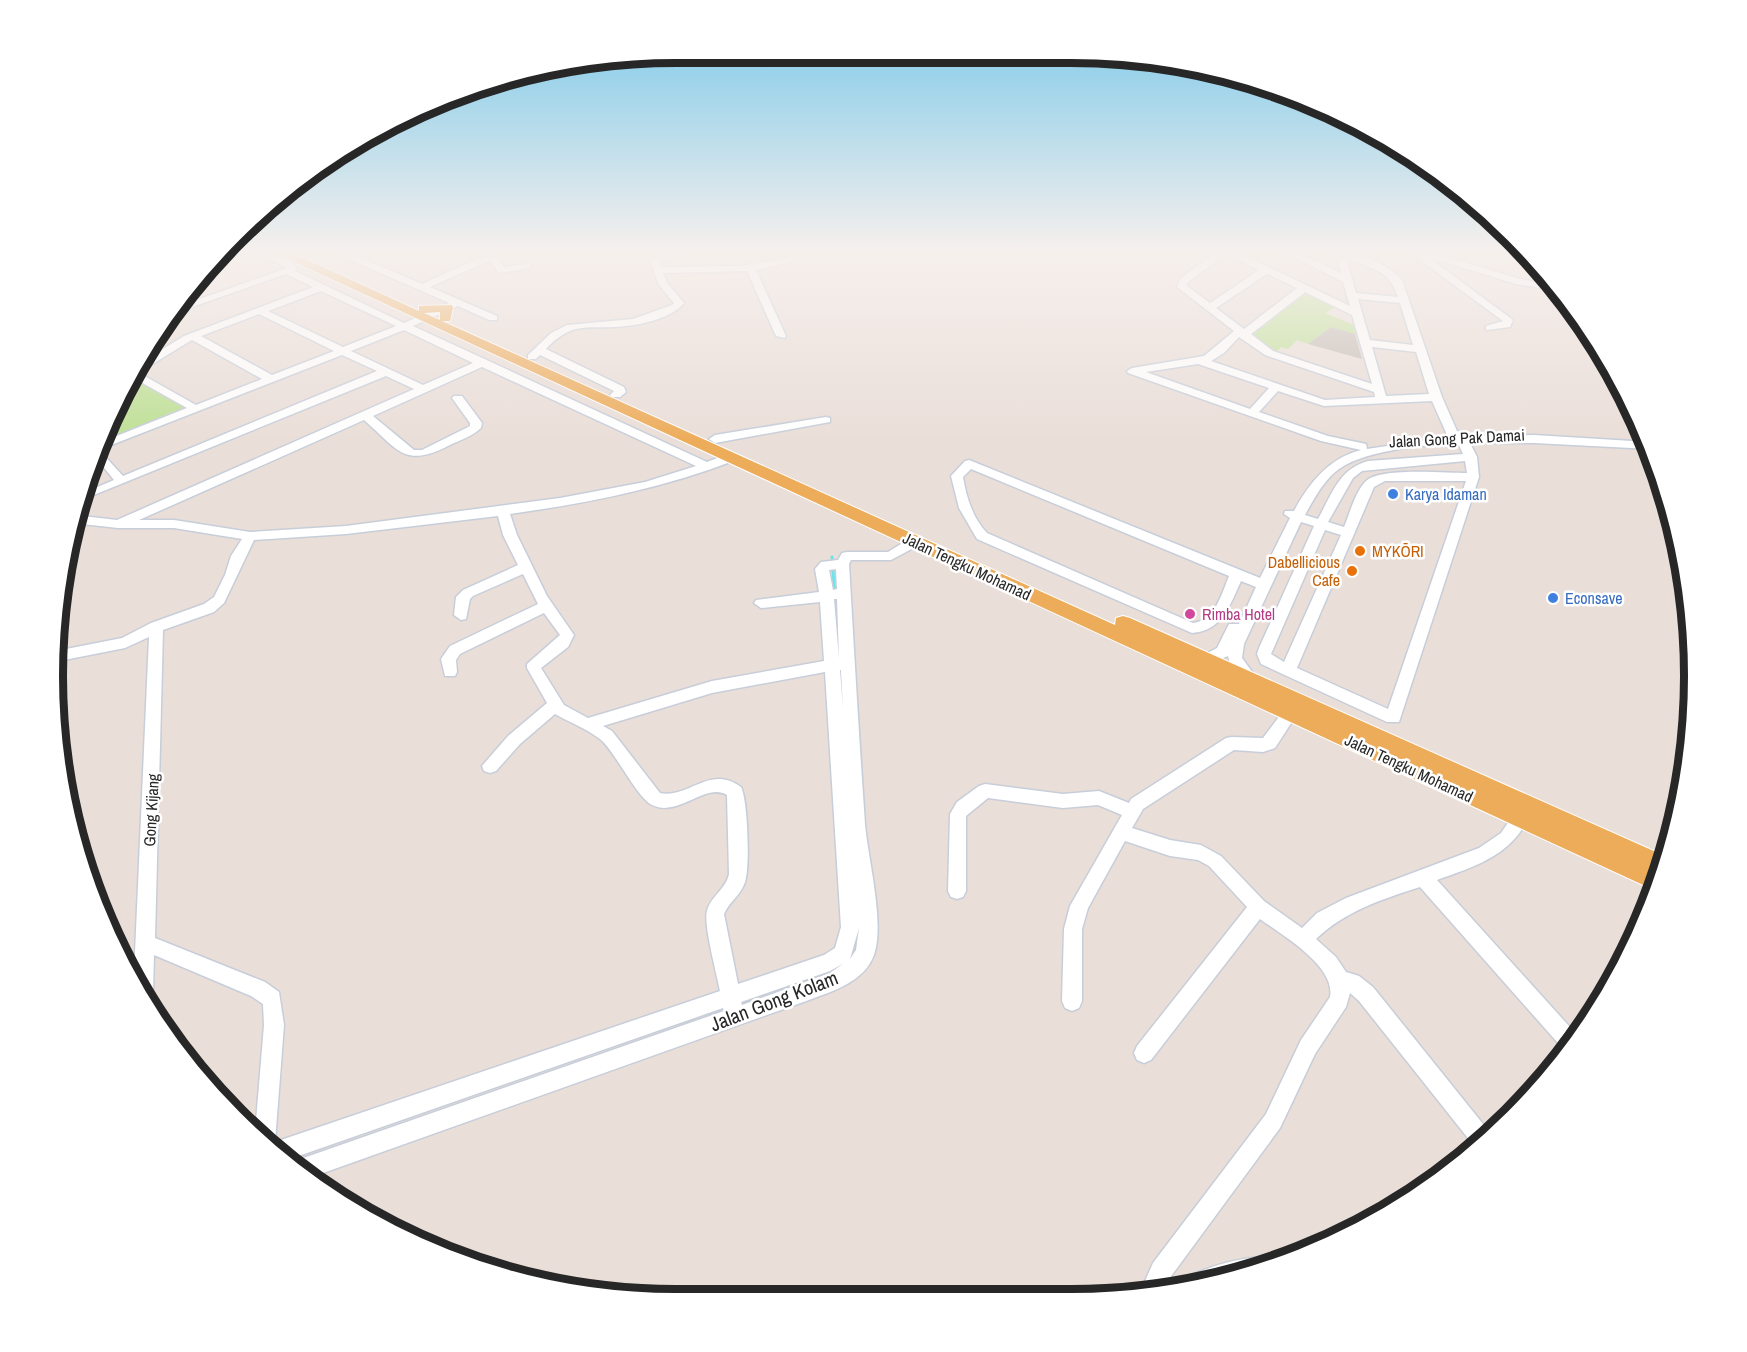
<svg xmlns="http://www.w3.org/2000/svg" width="1747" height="1352" viewBox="0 0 1747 1352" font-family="'Archivo Narrow',sans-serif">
	<rect width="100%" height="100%" fill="#eaded8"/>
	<g fill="#bee095">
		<polygon points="1305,291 1337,306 1325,313 1354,325 1357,335 1331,327 1308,344 1297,340 1288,349 1281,347 1276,353 1247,334"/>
		<polygon points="136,378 187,406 186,409 104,443 129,381"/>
	</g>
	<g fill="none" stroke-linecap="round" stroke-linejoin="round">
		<g stroke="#6ce4eb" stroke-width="3">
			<polyline points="832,557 839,648"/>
			<polyline points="840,667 843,702"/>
		</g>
	</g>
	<polygon fill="#c2bab4" points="1331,327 1355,334 1362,359 1308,344"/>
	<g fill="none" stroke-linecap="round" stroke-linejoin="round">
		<defs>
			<g id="minor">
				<path d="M255,251C267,251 291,256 297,269L295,271L404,323L449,303L346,258V254H352L422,284L481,257H498L504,267L530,264V268L501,273L498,272L492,262H486L430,287L497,316V320H489L458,306L413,326L707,462L725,455H733V461C661,489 587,503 510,514L517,535L547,596L574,635L568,647L541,668L564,705L588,718L712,681L824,661L820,602L761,608L754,603L756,600L819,592L815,569L821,562L838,560L842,553L847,552H888L909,539H919L921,542L919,545L891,560H851L849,564C854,651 859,737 865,824C868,859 885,923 874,955C864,982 833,991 809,1000L309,1178L292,1162L724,1011L723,1008L287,1160L255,1133L264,1025L263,1004L251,996L154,955L153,992L150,999L147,1000L134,975L149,637L125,648L54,662L56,651L122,638L151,623L204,604L214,597L225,575L231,556L242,539L174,528H118L73,523L74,515L117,520L414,389L386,376L79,501L83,493L114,480L97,459L100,451L123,476L377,371L342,355L101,449L104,441L187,408L132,377L135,366L184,336L313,287L286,274L175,313L180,306L287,268ZM321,291L396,326L343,347L268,311ZM259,314L334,351L272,375L201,336ZM404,330L473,363L423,385L351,351ZM192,340L262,379L196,405L141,374V371ZM482,367L696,466L645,482L560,498L346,526L250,532L174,520H139L364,420C397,448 403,469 448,446C458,441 473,436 481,428L482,423L462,396H454L452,398L470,423V426L422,450H414L373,416ZM498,516L503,535L518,565L463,590L456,597L454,615L461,620L466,619L470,599L473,596L523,574L538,604L450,646L441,659L445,676H455L457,672L456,660L460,654L544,613L560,635L527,664V668L547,703L508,736L482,766L484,771L490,773L496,771L520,744L555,714C569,722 587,729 600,739C615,751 637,798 652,805C679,818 705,782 727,795L729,874C726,889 711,896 707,911C703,923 717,975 720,991L275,1142L284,1025L279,992L265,982L155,938L163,630L214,612L224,603L254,540L346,534ZM836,569L837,589L833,590L829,570ZM834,599H837L839,659ZM840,670H841L843,709ZM825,672L841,927L835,948L824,955L738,984L724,914C729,902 741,895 745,882C750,867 748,801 741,787C709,764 689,799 660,793L612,731L603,726L712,693ZM859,928L856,950L850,959ZM844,963L830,973L742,1005L741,1002L830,971Z"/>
				<path d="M674,251H689L660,261L661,267L740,266L792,258V262L756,270L786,336L785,338L776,336L747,271L663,273L668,284L684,303C670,320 636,326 614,327C600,328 586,326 572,330C562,334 553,341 546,349L624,387L626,392L620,397H612L610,395L614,391L540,355L536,359H528V355L551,333L567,325L633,319L672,305L674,303L659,285L650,260Z"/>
				<path d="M1217,251H1235L1350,306L1343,282L1282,251H1294L1341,273L1338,261L1345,257L1336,251C1357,251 1388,264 1402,280L1442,397L1457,431L1462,432L1465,436L1534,435L1649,442L1651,449L1534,443H1470L1477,457L1479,477L1399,722H1387L1261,664L1257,654L1259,648L1314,526L1301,522L1244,644L1242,658L1258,680L1255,684C1242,688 1230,667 1228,656L1207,665L1202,664L1200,660L1202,656L1217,648L1229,624H1239L1256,587L1241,581C1230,605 1222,631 1192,633L977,539L959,508L951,476L965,461L969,460L1260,578L1290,518L1284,514L1285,511H1294C1309,483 1329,458 1361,450L1321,441L1128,373L1127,371L1132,368L1204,356L1234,331L1177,287L1180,279ZM1226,254L1259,270L1210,303L1187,286L1188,282ZM1353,260C1376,271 1389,270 1398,297L1356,293L1348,265V262ZM1267,274L1297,288L1244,329L1216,308ZM1305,292L1352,315L1372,384L1273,351L1251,334ZM1358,299L1400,303L1413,345L1370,340ZM1239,337L1265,355L1374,392L1375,397L1325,400L1211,361L1224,353ZM1372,347L1416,352L1429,394L1386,396ZM1198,364L1269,388L1250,409L1146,372ZM1278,391L1324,406L1432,401L1448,437L1367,449L1366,444L1328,436L1259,412ZM1458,443L1463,454L1368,461C1339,469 1332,494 1318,519L1305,515C1313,500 1322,484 1334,473C1359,450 1424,445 1458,443ZM1465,461L1467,473C1445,473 1381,467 1366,481C1355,492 1350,513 1344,527L1328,522L1353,478L1362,471ZM971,469L1229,576C1222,593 1215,621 1193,623L987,533C973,519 966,496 963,477ZM1385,481H1466L1388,709L1297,668L1374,487ZM1325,530L1341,535L1284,662L1271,654Z"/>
				<polygon points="1413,251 1428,251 1520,279 1556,286 1560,291 1516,284 1428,257 1513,320 1510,327 1486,330 1486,326 1503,321 1420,260 1418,258 1422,255"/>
				<polygon points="826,417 830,418 830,422 715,443 709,439 715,435"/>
				<path d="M1289,708L1294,710L1297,714L1275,748L1263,752L1234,750L1143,809L1132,828L1170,840L1201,845L1221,856L1264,901L1302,928L1317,913L1346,898L1479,848L1501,833L1514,814L1520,812L1526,814L1528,819C1510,856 1474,867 1437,880L1578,1036L1565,1051L1420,887C1383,899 1345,911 1316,939L1336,957L1346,972L1359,976L1373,987L1491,1134L1475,1147L1359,1001L1350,993L1346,1007L1315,1054L1280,1128L1169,1279L1166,1291L1144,1294L1142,1288L1153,1263L1266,1114L1301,1040L1330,997C1336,966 1282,935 1260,919L1151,1060L1144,1063L1137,1060L1134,1053L1137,1046L1247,907L1209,866L1198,860L1170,856L1125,841L1088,908L1082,929V1001L1079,1008L1072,1011L1065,1008L1062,1001L1064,929L1070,906L1122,815L1098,805L1063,808L988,798L966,816V891L963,897L957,899L951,897L948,891L950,814L957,802L979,786L985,784L1063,794L1099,791L1129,803L1131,799L1226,738L1232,737L1263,738L1284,710Z"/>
				<path d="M1259,1257L1267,1261L1270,1267L1186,1286L1185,1284L1189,1276C1212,1266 1234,1259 1259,1257Z"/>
			</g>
			<path id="major" d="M271,251H288L419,311V306L452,305L453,308L450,321H442L1115,625L1116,618L1123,616L1130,618L1665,856L1654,890ZM440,312V320L424,313Z"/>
		</defs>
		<use href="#minor" stroke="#c7ced9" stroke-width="3"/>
		<use href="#major" stroke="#fff" stroke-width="2"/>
		<use href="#minor" fill="#fff" fill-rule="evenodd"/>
		<use href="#major" fill="#edac5a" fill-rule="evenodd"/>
	</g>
	<linearGradient id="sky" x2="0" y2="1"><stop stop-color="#76c7e9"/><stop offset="0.57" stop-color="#f6f0ed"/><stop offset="1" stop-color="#f6f0ed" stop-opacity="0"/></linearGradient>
	<rect width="1747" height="441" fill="url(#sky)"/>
	<g fill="#3f7fe0" stroke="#fff" stroke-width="2">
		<circle cx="1393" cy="494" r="6"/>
		<circle cx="1553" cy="598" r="6"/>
	</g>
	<g fill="#e8710a" stroke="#fff" stroke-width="2">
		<circle cx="1360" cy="551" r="6"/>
		<circle cx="1352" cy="571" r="6"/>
	</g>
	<circle fill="#d1479c" stroke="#fff" stroke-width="2" cx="1190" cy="614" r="6"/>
	<g text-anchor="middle" stroke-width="5" stroke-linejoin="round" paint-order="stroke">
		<g font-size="16" fill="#272727" stroke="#fff">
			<text transform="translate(1457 438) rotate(-3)" y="6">Jalan Gong Pak Damai</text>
			<text transform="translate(967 566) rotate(25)" y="6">Jalan Tengku Mohamad</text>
			<text transform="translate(1409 768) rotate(25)" y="6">Jalan Tengku Mohamad</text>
			<text transform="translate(151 810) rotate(-87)" y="6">Gong Kijang</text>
		</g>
		<g font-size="16" fill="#366cbe" stroke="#fff" text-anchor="start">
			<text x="1405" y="500">Karya Idaman</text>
			<text x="1565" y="604">Econsave</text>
		</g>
		<g font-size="16" fill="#c56008" stroke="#fff" text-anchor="start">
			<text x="1372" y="557">MYKŌRI</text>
			<text x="1340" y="568" text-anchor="end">Dabellicious<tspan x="1340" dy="18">Cafe</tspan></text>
		</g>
		<g font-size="16" fill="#b23c85" stroke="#fff" text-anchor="start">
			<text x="1202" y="620">Rimba Hotel</text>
		</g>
		<g font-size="20" fill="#272727" stroke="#fff">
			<text transform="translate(774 1001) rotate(-21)" y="7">Jalan Gong Kolam</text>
		</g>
	</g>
	<path d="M0 0H1747V1352H0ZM676 63H1071A613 613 0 0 1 1684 676V676A613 613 0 0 1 1071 1289H676A613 613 0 0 1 63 676V676A613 613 0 0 1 676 63Z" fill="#fff" fill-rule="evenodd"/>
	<path fill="none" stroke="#272727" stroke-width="8" d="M676 63H1071A613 613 0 0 1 1684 676V676A613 613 0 0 1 1071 1289H676A613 613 0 0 1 63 676V676A613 613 0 0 1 676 63Z"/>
</svg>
